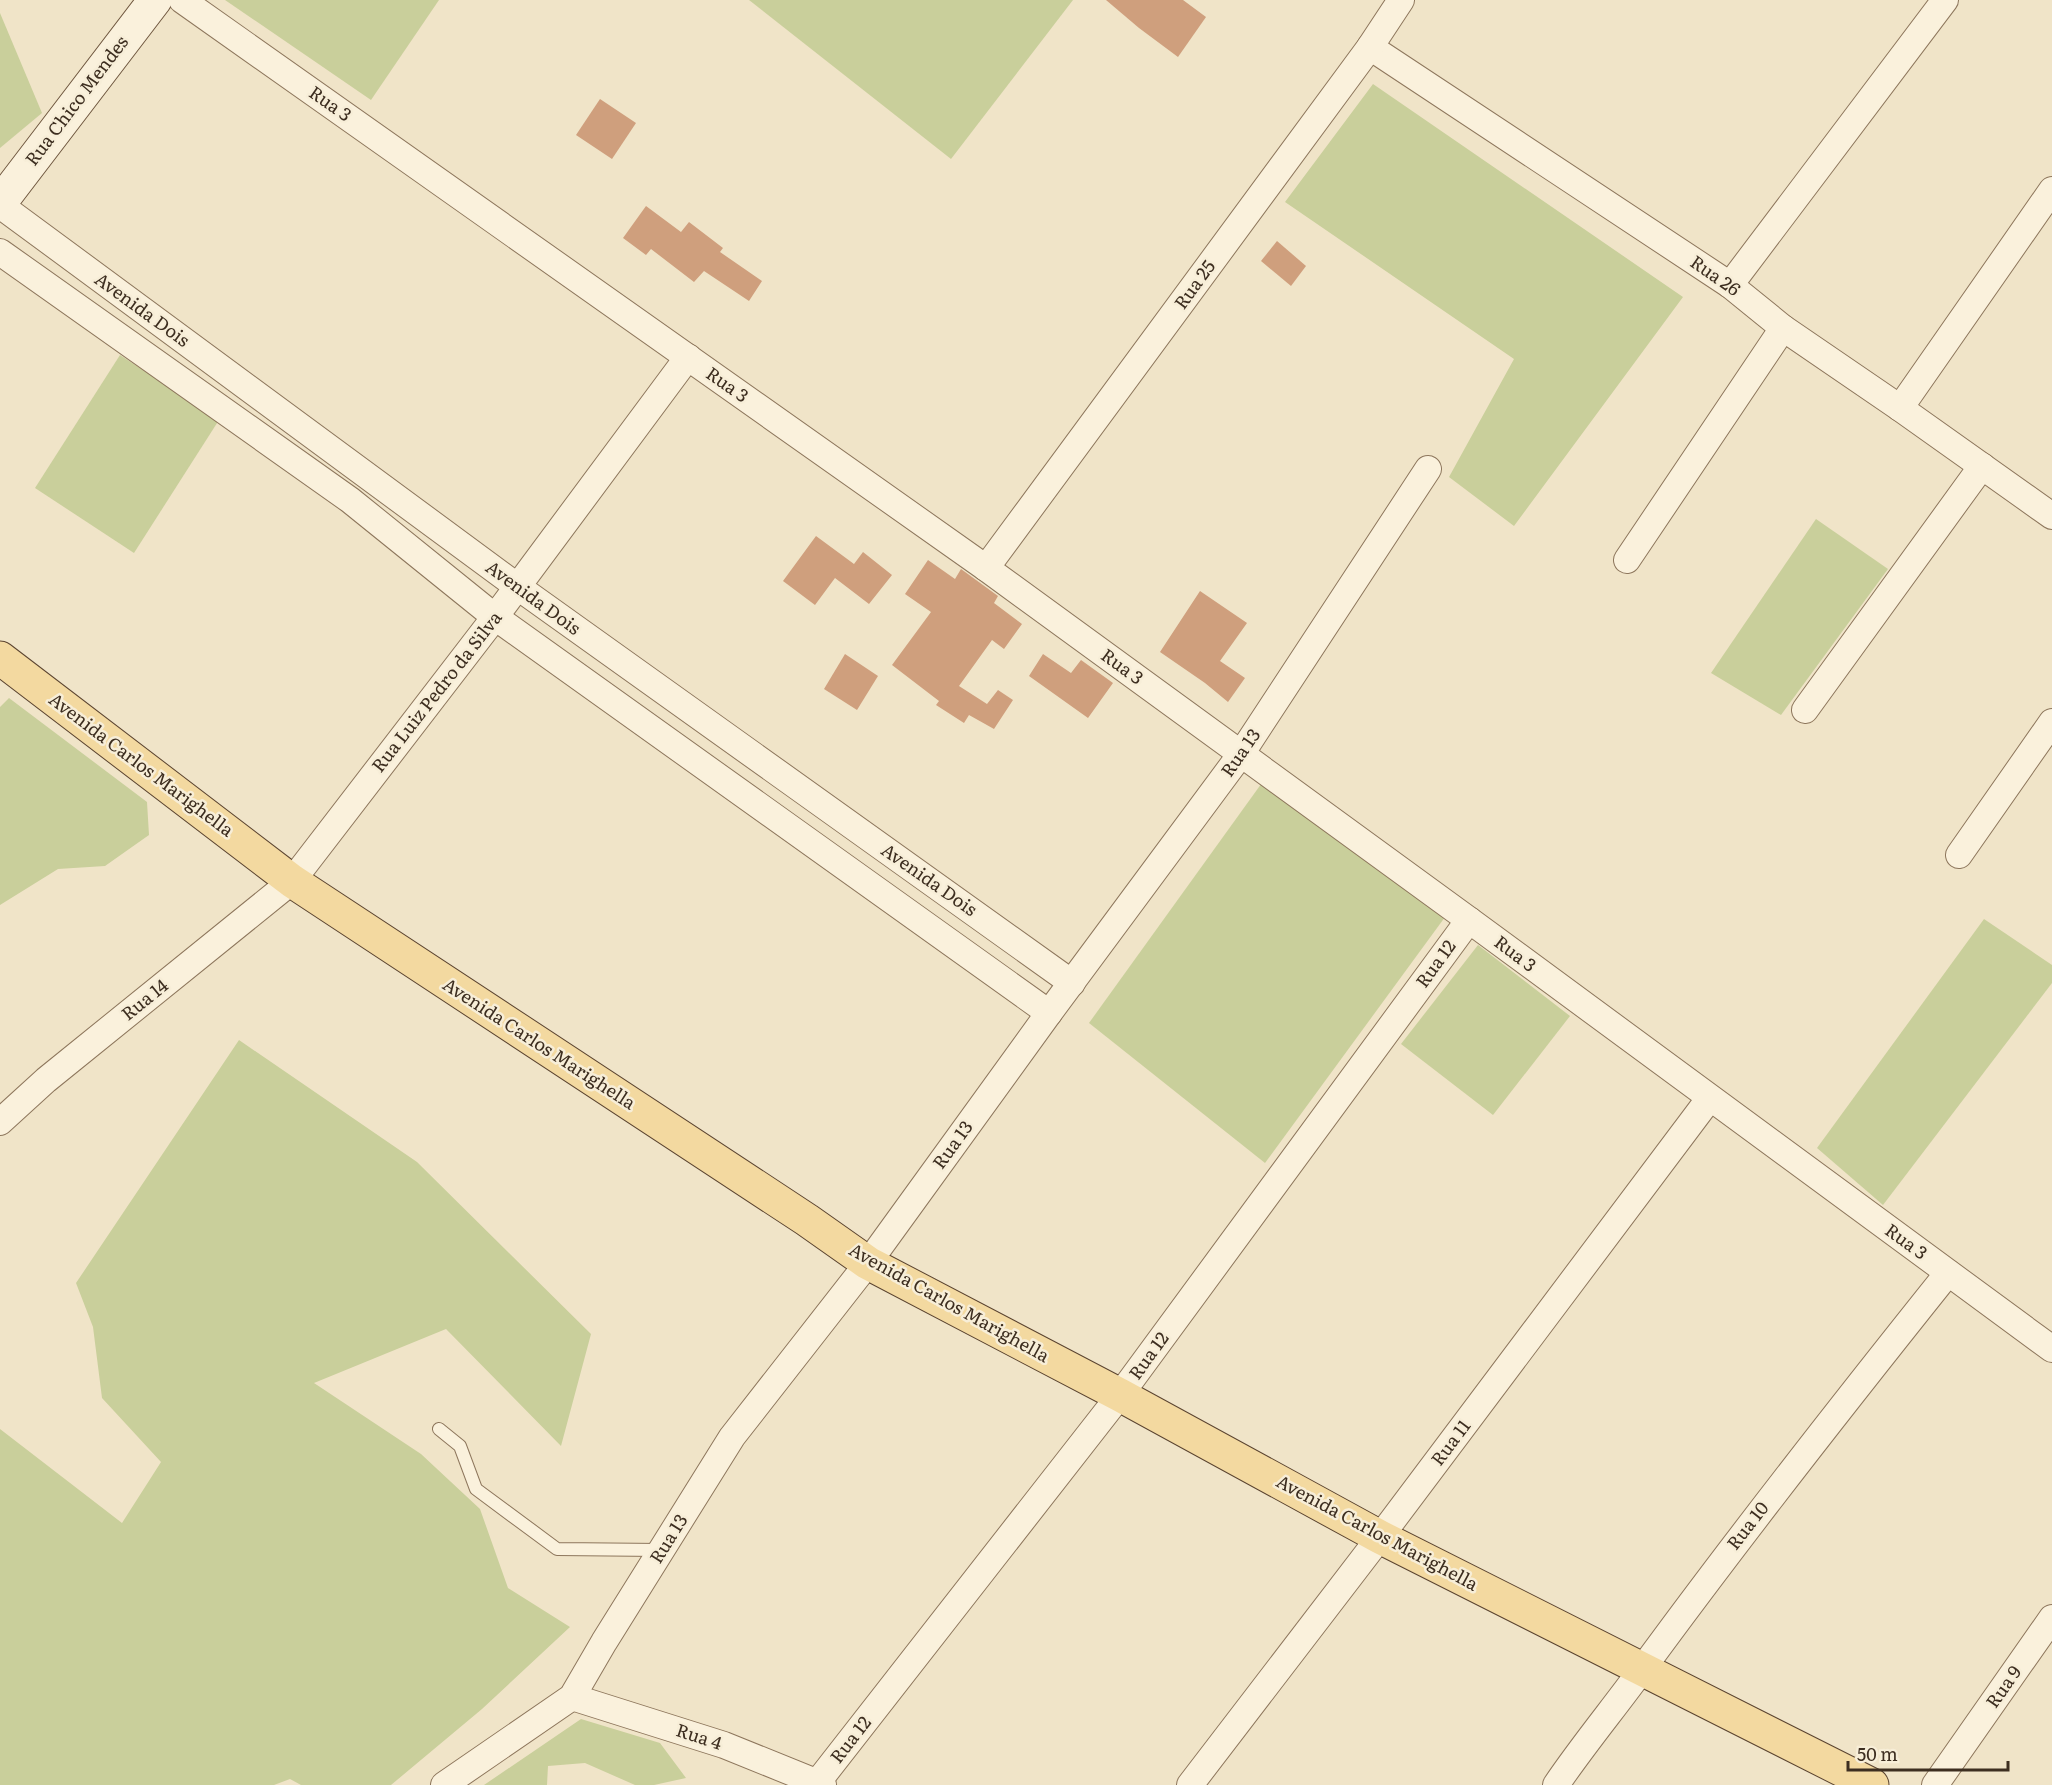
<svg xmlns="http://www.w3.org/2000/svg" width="2052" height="1785" viewBox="0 0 2052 1785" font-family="Literata,serif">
	<rect width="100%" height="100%" fill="#f0e4c8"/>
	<g fill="#c9cf9b">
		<polygon points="225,0 439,0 371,100"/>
		<polygon points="749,0 1073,0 951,159"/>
		<polygon points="0,13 42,113 0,148"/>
		<polygon points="1373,84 1683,297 1514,526 1449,477 1514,359 1285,202"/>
		<polygon points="120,355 219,420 134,553 35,488"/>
		<polygon points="1816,519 1888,569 1781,715 1711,673"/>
		<polygon points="9,698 147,802 149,835 105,866 58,869 0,905 0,707"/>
		<polygon points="1264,780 1448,913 1265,1163 1089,1023"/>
		<polygon points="1984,919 2052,965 2052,983 1883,1205 1817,1148"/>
		<polygon points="1478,945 1570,1016 1493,1115 1401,1044"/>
		<polygon points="239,1040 417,1162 591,1334 561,1446 446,1329 314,1383 421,1454 480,1509 508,1588 570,1627 482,1709 391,1785 301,1785 290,1779 274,1785 0,1785 0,1429 122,1523 161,1462 102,1398 93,1327 76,1283"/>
		<polygon points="581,1719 660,1743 686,1778 654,1785 635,1785 585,1763 548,1766 547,1785 484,1785"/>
	</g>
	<g fill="#cf9f7d">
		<polygon points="1106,0 1183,0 1206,17 1178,57 1139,28"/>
		<polygon points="600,99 636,123 612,159 576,135"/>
		<polygon points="646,206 681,232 689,222 723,248 720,252 762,281 749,301 704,271 694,282 651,249 646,255 623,238"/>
		<polygon points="1277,241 1306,266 1291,286 1261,261"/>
		<polygon points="816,536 854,564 863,552 892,575 869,604 835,578 815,605 783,581"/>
		<polygon points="928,560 955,579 961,569 998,596 994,603 1022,624 1004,649 992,640 959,686 987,704 998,690 1013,700 994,729 969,715 964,723 936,705 939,701 892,665 931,612 905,594"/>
		<polygon points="1200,591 1247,623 1220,661 1245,678 1228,702 1205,683 1160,652"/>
		<polygon points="845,654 878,676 857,710 824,689"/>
		<polygon points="1043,654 1071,673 1081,660 1113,683 1088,718 1029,676"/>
	</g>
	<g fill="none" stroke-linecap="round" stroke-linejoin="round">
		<defs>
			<polyline id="service" points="439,1429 460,1446 476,1489 557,1549 661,1550"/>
			<g id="minor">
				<polyline points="182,0 986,568 1469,920 2052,1349"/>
				<polyline points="1370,47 1730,285 1783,328 1900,408 2052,516"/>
				<polyline points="0,205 518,587 1072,983"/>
				<polyline points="0,252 350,500 495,617 1049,1013"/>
				<polyline points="1730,285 1945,0"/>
				<polyline points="1900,408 2052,190"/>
				<polyline points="1627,560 1783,328"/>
				<polyline points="986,568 1370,47 1401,0"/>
				<polyline points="1805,710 1982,466"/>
				<polyline points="1959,855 2052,722"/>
				<polyline points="0,1122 46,1080 292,881 495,617 688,357"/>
				<polyline points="572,1697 724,1745 823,1785"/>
				<polyline points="817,1783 1120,1395 1469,920"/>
				<polyline points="444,1785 572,1697 604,1642 732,1437 868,1263 1049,1013 1241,754 1428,469"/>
				<polyline points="1190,1785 1380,1537 1709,1099"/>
				<path d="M1556,1785C1583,1745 1614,1708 1643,1668C1741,1534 1844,1403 1948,1273"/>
				<polyline points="1935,1785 2052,1618"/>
			</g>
			<polyline id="secondary" points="0,203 155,0"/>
			<polyline id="primary" points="0,658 292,881 807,1220 868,1263 1120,1395 1380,1537 1872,1785"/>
		</defs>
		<use href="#service" stroke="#8d765c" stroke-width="14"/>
		<use href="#minor" stroke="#8d765c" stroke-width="28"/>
		<use href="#secondary" stroke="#6f573f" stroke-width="35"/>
		<use href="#primary" stroke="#5b4430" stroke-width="35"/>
		<use href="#service" stroke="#faf1dc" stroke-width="12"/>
		<use href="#minor" stroke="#faf1dc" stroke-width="26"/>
		<use href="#secondary" stroke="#faf1dc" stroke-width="33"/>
		<use href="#primary" stroke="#f3d9a0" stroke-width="33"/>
	</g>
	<g text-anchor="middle" stroke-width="5" stroke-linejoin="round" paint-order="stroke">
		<g font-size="18" fill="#3d2e20" stroke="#f7eed8">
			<text transform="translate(77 101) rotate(-53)" y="6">Rua Chico Mendes</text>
			<text transform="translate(330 104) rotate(35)" y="6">Rua 3</text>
			<text transform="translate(1715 276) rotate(35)" y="6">Rua 26</text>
			<text transform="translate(1195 285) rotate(-54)" y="6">Rua 25</text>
			<text transform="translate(142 310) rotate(36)" y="6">Avenida Dois</text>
			<text transform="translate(727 385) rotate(35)" y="6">Rua 3</text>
			<text transform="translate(533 598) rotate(36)" y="6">Avenida Dois</text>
			<text transform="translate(1122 667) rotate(36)" y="6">Rua 3</text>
			<text transform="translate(437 692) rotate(-52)" y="6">Rua Luiz Pedro da Silva</text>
			<text transform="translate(1241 753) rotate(-55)" y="6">Rua 13</text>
			<text transform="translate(141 765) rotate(37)" y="6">Avenida Carlos Marighella</text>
			<text transform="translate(929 880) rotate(35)" y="6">Avenida Dois</text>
			<text transform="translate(1515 954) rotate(37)" y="6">Rua 3</text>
			<text transform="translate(1436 964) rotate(-54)" y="6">Rua 12</text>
			<text transform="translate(145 1000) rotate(-39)" y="6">Rua 14</text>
			<text transform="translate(539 1044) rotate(33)" y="6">Avenida Carlos Marighella</text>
			<text transform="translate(953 1145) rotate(-54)" y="6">Rua 13</text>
			<text transform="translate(1906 1242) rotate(36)" y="6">Rua 3</text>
			<text transform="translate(949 1303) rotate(29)" y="6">Avenida Carlos Marighella</text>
			<text transform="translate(1149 1356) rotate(-54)" y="6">Rua 12</text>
			<text transform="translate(1451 1443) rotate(-53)" y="6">Rua 11</text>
			<text transform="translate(1748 1526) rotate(-52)" y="6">Rua 10</text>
			<text transform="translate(1377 1533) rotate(28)" y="6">Avenida Carlos Marighella</text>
			<text transform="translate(669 1539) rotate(-58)" y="6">Rua 13</text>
			<text transform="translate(2004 1687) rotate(-55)" y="6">Rua 9</text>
			<text transform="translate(699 1737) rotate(18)" y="6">Rua 4</text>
			<text transform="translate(851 1740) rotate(-52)" y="6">Rua 12</text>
		</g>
	</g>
	<path d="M1848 1761v9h160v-9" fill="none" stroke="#3d2e20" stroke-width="3"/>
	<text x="1857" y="1761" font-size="18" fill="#3d2e20" stroke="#f7eed8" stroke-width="4.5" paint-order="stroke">50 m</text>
</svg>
